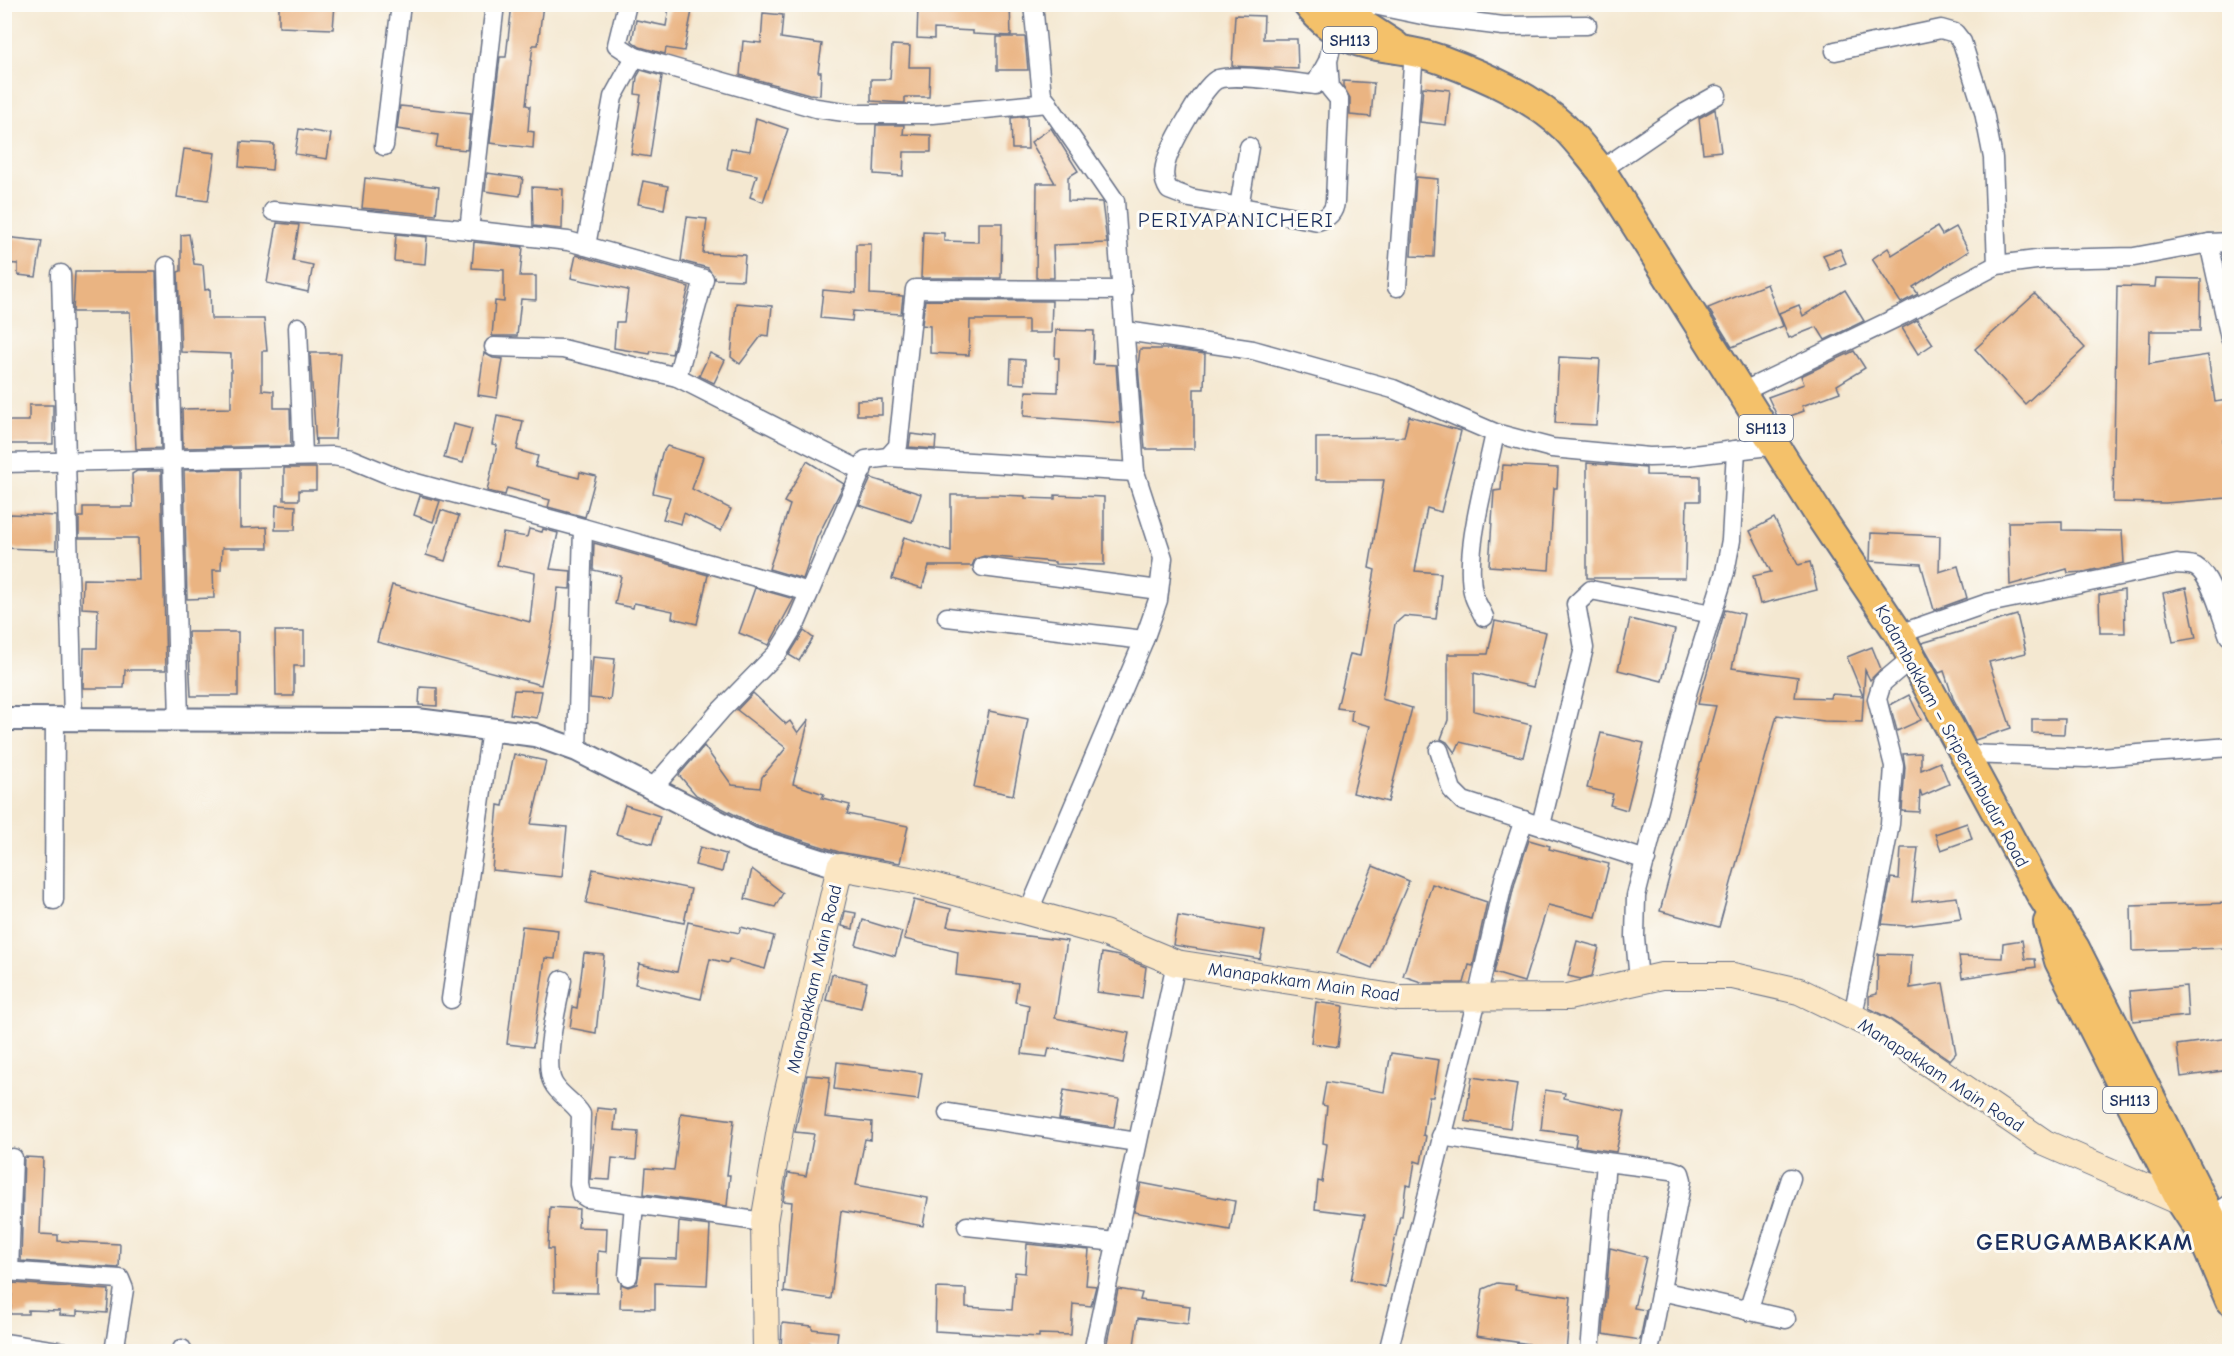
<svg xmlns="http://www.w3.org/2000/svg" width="2234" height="1356" viewBox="0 0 2234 1356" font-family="'Comic Neue',sans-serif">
	<rect width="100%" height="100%" fill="#fdfcf7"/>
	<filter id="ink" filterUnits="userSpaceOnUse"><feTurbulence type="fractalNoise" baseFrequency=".0167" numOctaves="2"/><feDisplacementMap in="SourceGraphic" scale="12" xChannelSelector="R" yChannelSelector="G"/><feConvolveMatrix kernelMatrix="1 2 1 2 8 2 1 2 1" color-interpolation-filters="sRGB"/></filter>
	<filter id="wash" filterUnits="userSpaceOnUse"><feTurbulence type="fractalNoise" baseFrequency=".008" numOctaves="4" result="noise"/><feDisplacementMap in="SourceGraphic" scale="24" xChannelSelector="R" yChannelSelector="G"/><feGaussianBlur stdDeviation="1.35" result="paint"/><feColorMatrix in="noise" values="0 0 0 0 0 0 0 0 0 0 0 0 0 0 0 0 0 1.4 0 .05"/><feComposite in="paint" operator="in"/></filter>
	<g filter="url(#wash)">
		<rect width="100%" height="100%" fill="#f4e8d1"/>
		<g id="blocks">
			<g fill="#eab482">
				<polygon points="279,4 335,4 333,29 279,27"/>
				<polygon points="512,4 543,4 538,45 533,45 526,105 530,106 528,131 534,132 533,148 490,143 500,57 506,57"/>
				<polygon points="1010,4 1011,36 973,34 973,31 934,29 934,39 917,38 918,5"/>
				<polygon points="669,7 692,11 684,51 666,48 665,54 640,47 632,41 636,20 666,26"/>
				<polygon points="763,13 783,15 781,38 822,44 818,72 821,72 820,95 809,94 740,75 743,41 761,43"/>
				<polygon points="1235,15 1264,16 1263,39 1297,39 1298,69 1232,66"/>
				<polygon points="997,37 1025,37 1028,70 997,70"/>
				<polygon points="892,45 910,46 909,67 930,67 929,97 905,97 905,103 871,101 871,79 890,79"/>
				<polygon points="641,70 662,76 650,157 631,154 641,95 635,94 637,77"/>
				<polygon points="1343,81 1374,83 1371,117 1350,115 1350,98 1343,86"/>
				<polygon points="1423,87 1450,90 1446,125 1420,122"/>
				<polygon points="400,106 471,113 467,150 436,147 438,135 397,129"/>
				<polygon points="1715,109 1721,151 1703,153 1699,118"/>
				<polygon points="1027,116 1028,149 1012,149 1011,118"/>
				<polygon points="756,118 788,129 763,202 750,197 757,175 727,169 731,148 750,151"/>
				<polygon points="876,125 904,125 903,134 931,135 931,152 904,152 903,176 874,174"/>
				<polygon points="1051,128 1078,171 1068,177 1068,201 1102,202 1107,243 1053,245 1054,278 1036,278 1037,183 1055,183 1031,142"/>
				<polygon points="299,129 331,134 327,159 295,154"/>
				<polygon points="241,142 274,144 272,170 239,167"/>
				<polygon points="184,149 215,153 208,201 177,197"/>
				<polygon points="487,173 523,178 520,196 485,191"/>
				<polygon points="1416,177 1438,179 1434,257 1411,256"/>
				<polygon points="365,178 439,187 436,215 362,208"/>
				<polygon points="643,181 668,186 664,209 638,204"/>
				<polygon points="532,187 563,189 562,229 533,226"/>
				<polygon points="687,217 707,219 703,253 745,255 743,280 715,279 708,268 681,261"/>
				<polygon points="277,223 299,225 293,261 313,265 308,292 267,283"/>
				<polygon points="978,223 1002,223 1001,278 921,278 923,232 944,233 944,241 978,242"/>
				<polygon points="1937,227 1942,235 1956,227 1969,251 1913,287 1918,294 1901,303 1872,259 1888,248 1892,255"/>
				<polygon points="189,234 194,264 203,265 205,290 210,289 211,319 264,319 267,351 262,351 262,390 274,391 274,408 290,408 291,446 183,448 182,409 231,408 231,354 181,352 178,272 181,271 181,235"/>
				<polygon points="396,234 427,237 425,264 394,261"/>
				<polygon points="4,237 42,241 36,277 18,275 18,264 4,263"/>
				<polygon points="474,242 523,247 520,276 536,276 536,300 521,299 517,336 492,336 495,301 504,302 504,270 472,268"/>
				<polygon points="856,244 871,244 870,294 903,296 901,314 853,311 852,321 820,318 823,290 856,293"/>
				<polygon points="1840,249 1846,263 1830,270 1823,255"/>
				<polygon points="576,255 689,287 672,354 651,351 650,354 614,348 616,322 624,322 628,290 571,278"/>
				<polygon points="75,272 156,272 161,448 136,449 130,312 73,312"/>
				<polygon points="2156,278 2201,279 2200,331 2150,331 2149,364 2208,355 2215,402 2227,400 2229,416 2229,439 2223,440 2227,498 2165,503 2113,502 2117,286 2155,287"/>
				<polygon points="1767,284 1783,326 1732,347 1708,308"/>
				<polygon points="1845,290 1864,321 1825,340 1817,327 1789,338 1779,313 1799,305 1803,316"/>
				<polygon points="2035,294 2085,348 2025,404 1975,349"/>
				<polygon points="925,300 1052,301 1051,333 1028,333 1028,320 970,320 969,355 930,353 930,326 922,325"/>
				<polygon points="736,303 772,306 769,336 762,335 740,364 731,357"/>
				<polygon points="1917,320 1933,344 1918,354 1902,328"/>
				<polygon points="1056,330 1094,331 1093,364 1116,365 1120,423 1024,416 1026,391 1058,392 1059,358 1055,358"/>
				<polygon points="1140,349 1169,349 1205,354 1204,389 1194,389 1194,449 1145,449 1138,366"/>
				<polygon points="1854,351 1865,368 1837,385 1840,392 1802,406 1804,411 1779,420 1768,397 1804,384 1801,376"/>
				<polygon points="310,353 341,353 335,439 316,439 316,445"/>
				<polygon points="484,353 493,358 503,359 497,398 478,395"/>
				<polygon points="710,353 725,360 714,383 699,376"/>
				<polygon points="1559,357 1600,359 1596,425 1555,423"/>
				<polygon points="1011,359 1025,360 1025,384 1010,383"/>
				<polygon points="882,399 882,415 857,415 857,400"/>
				<polygon points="29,405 53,405 53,444 4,444 4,421 29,421"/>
				<polygon points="497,416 523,421 517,450 538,456 535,467 579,478 580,472 596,476 585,517 548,507 550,500 507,488 505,495 487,491 497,445 492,444"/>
				<polygon points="1409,416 1461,431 1441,512 1427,508 1415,571 1441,573 1436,619 1404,616 1395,624 1382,699 1412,708 1388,802 1353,793 1370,726 1351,721 1352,710 1337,708 1350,654 1360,656 1375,570 1369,568 1384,480 1316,480 1316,438 1404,437"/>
				<polygon points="453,424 472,429 463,463 444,458"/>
				<polygon points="911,434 936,437 935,449 909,447"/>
				<polygon points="667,446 703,457 692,489 731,509 721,531 684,513 681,524 663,519 670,497 653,493 662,453"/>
				<polygon points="807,461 844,484 817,538 803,579 769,569 790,505 784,502"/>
				<polygon points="1587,463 1646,468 1646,475 1700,476 1700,501 1687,501 1685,578 1587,578"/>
				<polygon points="1503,465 1558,468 1557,488 1554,488 1549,570 1489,566 1494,491 1501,490"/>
				<polygon points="284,468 316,468 316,490 299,490 299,500 284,500"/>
				<polygon points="240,469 240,528 267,527 268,548 222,548 221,570 213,570 214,598 187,599 184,470"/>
				<polygon points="137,471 161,471 166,670 125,670 124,688 83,688 84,648 97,648 98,609 82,608 83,579 139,580 138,538 79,538 79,517 83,517 83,507 133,507 132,474"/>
				<polygon points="871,478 921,494 912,522 859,505"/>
				<polygon points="951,495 999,495 1025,496 1025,498 1055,499 1055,495 1104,497 1104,565 1055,564 1055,562 984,556 975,559 972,566 929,566 922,588 892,579 904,537 951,552"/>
				<polygon points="420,496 440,501 433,522 414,515"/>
				<polygon points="276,505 296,506 295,530 275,530"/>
				<polygon points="441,510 459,516 445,561 426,555"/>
				<polygon points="10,514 56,516 56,550 4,548 4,524 9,524"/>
				<polygon points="1774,518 1798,565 1810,562 1817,590 1760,604 1753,576 1771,572 1750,531"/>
				<polygon points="2062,521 2062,530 2122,531 2124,563 2084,572 2068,573 2067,569 2010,585 2008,522"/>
				<polygon points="529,529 542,532 543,529 558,533 550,569 571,571 570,589 558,588 554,623 541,685 377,642 392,585 530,622 535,573 497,565 503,533 527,537"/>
				<polygon points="1871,533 1940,536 1939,572 1958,566 1967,598 1934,610 1921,564 1870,561"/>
				<polygon points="594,543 708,575 697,624 672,618 673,611 634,603 633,608 615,604 621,576 593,570"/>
				<polygon points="755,588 794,599 769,645 739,633"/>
				<polygon points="2186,588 2196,638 2173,642 2163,593"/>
				<polygon points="2124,590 2125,633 2100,633 2099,595"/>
				<polygon points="1725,610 1744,614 1732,668 1798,677 1795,697 1830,698 1831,694 1863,696 1847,657 1872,647 1881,669 1870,680 1865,670 1862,722 1824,721 1777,715 1719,927 1660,911 1716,706 1698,704"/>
				<polygon points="2017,615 2026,653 1989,662 2011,728 1975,740 1953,698 1944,671 1939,673 1922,643"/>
				<polygon points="1630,619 1675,630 1662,681 1618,670"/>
				<polygon points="1495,621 1546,632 1533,687 1474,673 1474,711 1531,725 1523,757 1460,742 1455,753 1447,742 1441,739 1448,720 1448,654 1488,654"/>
				<polygon points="275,631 304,631 304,666 294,666 294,696 276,696"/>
				<polygon points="804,631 813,638 799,661 789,655"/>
				<polygon points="188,632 238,632 238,696 191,696"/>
				<polygon points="593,657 615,659 610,700 590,698"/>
				<polygon points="420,687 437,688 437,706 419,705"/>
				<polygon points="514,690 542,691 537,718 510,714"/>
				<polygon points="753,693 786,724 790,721 798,733 809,719 793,784 824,794 822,798 850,805 847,814 908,826 900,863 839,852 757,826 696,795 679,775 704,746 732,785 760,788 762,777 786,748 737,710"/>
				<polygon points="1909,695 1921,720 1897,731 1890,705"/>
				<polygon points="989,711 1028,719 1013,795 974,787"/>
				<polygon points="2032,719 2065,719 2064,734 2032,733"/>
				<polygon points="1601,733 1644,743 1627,810 1610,805 1613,794 1587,788"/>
				<polygon points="1921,753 1921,770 1940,762 1949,784 1922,796 1920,790 1919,812 1902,811 1905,767 1903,754"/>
				<polygon points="514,754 546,761 531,824 567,827 562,877 492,870 498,805 503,806"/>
				<polygon points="625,805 660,816 652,844 616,834"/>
				<polygon points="1967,823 1972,839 1941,850 1935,834"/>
				<polygon points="1529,840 1550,846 1549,849 1609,864 1596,917 1548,905 1524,982 1494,973 1515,882"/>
				<polygon points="700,847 726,854 722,872 695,865"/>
				<polygon points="1901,848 1918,848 1912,902 1957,897 1961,919 1906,926 1882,924 1891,878 1899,879"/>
				<polygon points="1373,866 1409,881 1372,968 1337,953"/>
				<polygon points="593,869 691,889 684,923 586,903"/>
				<polygon points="752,869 783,893 775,907 745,899"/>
				<polygon points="1432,884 1487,902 1473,966 1469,965 1464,983 1424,983 1403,976"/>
				<polygon points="914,900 951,909 947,926 1067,941 1055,1018 1129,1033 1123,1063 1049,1048 1047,1057 1022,1054 1029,1005 1015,1002 1018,983 956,975 958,952 904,939"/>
				<polygon points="2229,903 2229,948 2132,951 2131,906"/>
				<polygon points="845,911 856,913 853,929 842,926"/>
				<polygon points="1178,916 1265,931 1260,959 1173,945"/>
				<polygon points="863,920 902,932 895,956 856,945"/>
				<polygon points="688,922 739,933 741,927 774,936 765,969 729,959 728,963 710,959 701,999 635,984 639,964 677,972"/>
				<polygon points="522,926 558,930 555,959 545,958 533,1047 507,1044"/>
				<polygon points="2022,940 2025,959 2035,959 2036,967 1962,978 1959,956 2002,958 2003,943"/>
				<polygon points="1577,941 1599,947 1592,976 1581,979 1568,976"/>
				<polygon points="584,953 604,955 596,1033 570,1028 573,1007 577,1008"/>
				<polygon points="1102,953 1119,956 1146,967 1142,998 1097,992"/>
				<polygon points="1878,954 1912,955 1910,988 1943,983 1956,1053 1950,1060 1888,1018 1869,1008 1869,996 1877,994"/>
				<polygon points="832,974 867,982 861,1008 826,1000"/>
				<polygon points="2186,986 2188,1016 2133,1021 2130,991"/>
				<polygon points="1316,1002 1343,1006 1338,1047 1311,1043"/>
				<polygon points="2229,1038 2229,1070 2181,1077 2177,1045"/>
				<polygon points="1391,1053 1439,1060 1433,1097 1429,1097 1423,1135 1426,1136 1421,1163 1415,1161 1411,1186 1406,1185 1402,1216 1400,1216 1385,1287 1351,1280 1365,1215 1315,1209 1318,1181 1322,1182 1327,1144 1323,1143 1327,1106 1322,1105 1326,1082 1384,1092"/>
				<polygon points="837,1062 922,1073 918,1100 834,1089"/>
				<polygon points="807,1075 830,1077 825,1117 872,1122 871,1140 865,1139 856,1185 928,1198 923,1226 841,1211 831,1299 784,1292 792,1202 783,1201 788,1173 806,1176 814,1134 795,1132"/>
				<polygon points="1472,1077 1517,1084 1510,1128 1465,1121"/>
				<polygon points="1064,1090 1119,1099 1114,1127 1059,1119"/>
				<polygon points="1545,1090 1565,1093 1564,1098 1625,1111 1616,1152 1575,1146 1577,1135 1541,1130"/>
				<polygon points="597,1108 616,1110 614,1130 638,1132 636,1160 612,1158 610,1180 590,1179"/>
				<polygon points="681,1113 734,1120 727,1175 730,1175 727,1206 644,1194 646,1168 674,1170"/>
				<polygon points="24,1157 43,1158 40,1234 58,1235 58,1241 120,1244 119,1268 21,1261"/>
				<polygon points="1141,1183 1235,1201 1230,1230 1134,1212"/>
				<polygon points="550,1207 579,1209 578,1227 607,1228 606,1252 598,1251 597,1293 554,1292 553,1249 548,1249"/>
				<polygon points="679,1222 710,1226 707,1285 655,1283 655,1309 620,1308 621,1284 628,1287 637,1284 641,1258 677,1259"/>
				<polygon points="1027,1244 1089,1250 1086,1285 1096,1286 1091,1306 1073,1304 1071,1335 1039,1334 1039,1337 935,1331 936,1288 966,1289 966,1307 1012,1310 1015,1272 1025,1273"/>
				<polygon points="1610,1248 1646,1257 1634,1308 1646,1310 1640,1340 1603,1334"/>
				<polygon points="13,1283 109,1290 107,1313 77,1311 77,1316 60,1315 60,1311 28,1310 28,1314 10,1314"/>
				<polygon points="1497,1283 1516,1285 1515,1289 1571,1297 1566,1352 1528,1352 1529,1344 1476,1336 1483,1289"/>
				<polygon points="1118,1289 1142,1293 1140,1300 1190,1306 1188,1324 1138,1318 1133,1352 1105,1352"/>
				<polygon points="782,1323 812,1326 812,1329 838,1332 836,1348 810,1344 808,1352 781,1352"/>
			</g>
		</g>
	</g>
	<g filter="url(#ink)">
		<use href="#blocks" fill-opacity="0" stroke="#677086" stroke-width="1.5"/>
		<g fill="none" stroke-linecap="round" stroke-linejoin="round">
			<defs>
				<g id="minor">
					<polyline points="627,4 617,45 635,57"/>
					<polyline points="1369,4 1432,17 1503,26 1587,25"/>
					<polyline points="1835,51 1941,29 1955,33 1962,42 1984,112 1993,158 1997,265"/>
					<path d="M1328,61L1330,88L1339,99V105L1335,202C1334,212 1328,218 1318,221L1190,198L1169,190C1163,181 1163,170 1167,159C1172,144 1204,84 1218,79C1239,73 1293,83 1315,85L1328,61L1335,30"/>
					<polyline points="384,146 401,4"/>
					<polyline points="1601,170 1683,114 1717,95"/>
					<polyline points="1239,207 1249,147"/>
					<polyline points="273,211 469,230 495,4"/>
					<polyline points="469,230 568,241 704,279 677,377"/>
					<polyline points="2209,243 2230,338"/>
					<polyline points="586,246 613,97 635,57 816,108 859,114 933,114 1048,103"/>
					<polyline points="167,266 179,720"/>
					<polyline points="61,274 73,719"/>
					<polyline points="1397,287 1414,51"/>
					<polyline points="298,327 303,455"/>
					<polyline points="1126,331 1253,350 1393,389 1495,433 1552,448 1649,457 1686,456 1777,445"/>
					<polyline points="494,347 563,349 677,377 862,471"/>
					<polyline points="1742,392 1902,315 1997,265 2044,259 2134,257 2209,243 2230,242"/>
					<polyline points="888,457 1135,472"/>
					<polyline points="4,463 333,456 351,459 397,478 583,528 577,750"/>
					<polyline points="583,528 809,592"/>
					<polyline points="983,567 1159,590"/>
					<polyline points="947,617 1144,640"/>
					<path d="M1484,617C1481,610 1476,603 1474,596C1462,556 1487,475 1495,433"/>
					<path d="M1899,634L1988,603L2177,564C2182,565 2190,564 2196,567C2212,576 2222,619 2229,636"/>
					<polyline points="1439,750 1452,790 1463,801 1646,860"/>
					<polyline points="1966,754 2086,758 2230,747"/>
					<polyline points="651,790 721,710 778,652 797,621 866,460 888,457 898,446 915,289 1123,290"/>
					<polyline points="1541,825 1584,648 1576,604 1591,590 1712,614"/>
					<polyline points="54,900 55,719"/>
					<polyline points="1028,913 1144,640 1158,600 1163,558 1135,472 1115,201 1042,95 1033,4"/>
					<path d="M562,980C558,1004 542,1062 553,1083C559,1095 574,1102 581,1114L579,1184L581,1194L587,1198L634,1204"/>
					<polyline points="1639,981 1635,937 1636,896 1688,690 1725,572 1731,540 1736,450"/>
					<polyline points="451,999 491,730"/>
					<polyline points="1853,1016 1890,824 1894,766 1877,699 1882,683 1913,657"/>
					<polyline points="948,1113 1137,1142"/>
					<polyline points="1441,1136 1606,1162 1590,1352"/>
					<polyline points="1606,1162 1671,1170 1680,1173 1682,1180 1649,1352"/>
					<polyline points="2212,1216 2230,1204"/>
					<polyline points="967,1226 1116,1242"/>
					<polyline points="4,1271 120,1279 124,1289 114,1352"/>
					<polyline points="9,1272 13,1158"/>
					<polyline points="628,1276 634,1204 764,1222"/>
					<polyline points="1661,1291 1786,1319"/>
					<polyline points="1748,1311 1791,1178"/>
					<polyline points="4,1343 64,1352"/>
					<polyline points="182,1352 182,1349"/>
					<polyline points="1093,1352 1176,963"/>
					<polyline points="1388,1352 1477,999 1504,879 1524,820"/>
				</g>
				<polyline id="tertiary" points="4,719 417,720 535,735 577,750 752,839 840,867"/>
				<polyline id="secondary" points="766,1352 764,1222 783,1112 840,867 915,881 1104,933 1176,963 1399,998 1568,997 1662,976 1733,976 1799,991 1880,1030 2045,1143 2192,1207"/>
				<g id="primary">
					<path d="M1307,4C1352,59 1386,39 1442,60C1485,76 1531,96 1565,128C1578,141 1589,156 1601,170L1819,515L1899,634L2041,895L2075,948L2230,1254"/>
					<polyline points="1343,4 1367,27 1395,45"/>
					<polyline points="2048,922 2059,961 2181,1202 2200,1231 2230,1301"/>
				</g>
			</defs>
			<use href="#minor" stroke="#677086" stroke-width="21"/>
			<use href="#tertiary" stroke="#677086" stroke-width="26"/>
			<use href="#secondary" stroke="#677086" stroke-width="28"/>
			<use href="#primary" stroke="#677086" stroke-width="32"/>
			<use href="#minor" stroke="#fff" stroke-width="18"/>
			<use href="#tertiary" stroke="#fff" stroke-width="22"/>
			<use href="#secondary" stroke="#fbe6c3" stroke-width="26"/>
			<use href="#primary" stroke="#f4c16a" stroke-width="28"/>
		</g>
	</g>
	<g text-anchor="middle" stroke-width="6" stroke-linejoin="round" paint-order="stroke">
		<g fill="#fdfcf7" stroke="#5f6c8c" stroke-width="1.5">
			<rect x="1323" y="27" width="54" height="26" rx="4.5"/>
			<rect x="1739" y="415" width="54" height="26" rx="4.5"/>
			<rect x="2103" y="1087" width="54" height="26" rx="4.5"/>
		</g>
		<g font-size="16" font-weight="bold" fill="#1b2f5e">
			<text x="1350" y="46">SH113</text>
			<text x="1766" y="434">SH113</text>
			<text x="2130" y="1106">SH113</text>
		</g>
		<g font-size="18" fill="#1b2f5e" stroke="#fdfcf7">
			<text transform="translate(1952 736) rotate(61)" y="6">Kodambakkam – Sriperumbudur Road</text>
			<text transform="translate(814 979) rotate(-77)" y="6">Manapakkam Main Road</text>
			<text transform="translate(1304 982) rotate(8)" y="6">Manapakkam Main Road</text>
			<text transform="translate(1941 1075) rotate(33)" y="6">Manapakkam Main Road</text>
		</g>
		<g font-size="21" letter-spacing="1.5" fill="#1b2f5e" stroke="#fdfcf7">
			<text x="1236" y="227">PERIYAPANICHERI</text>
		</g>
		<g font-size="24" font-weight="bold" letter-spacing="1.5" fill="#1b2f5e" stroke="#fdfcf7">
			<text x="2085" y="1250">GERUGAMBAKKAM</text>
		</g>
	</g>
	<rect width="2234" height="1356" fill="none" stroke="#fdfcf7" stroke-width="24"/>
</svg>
